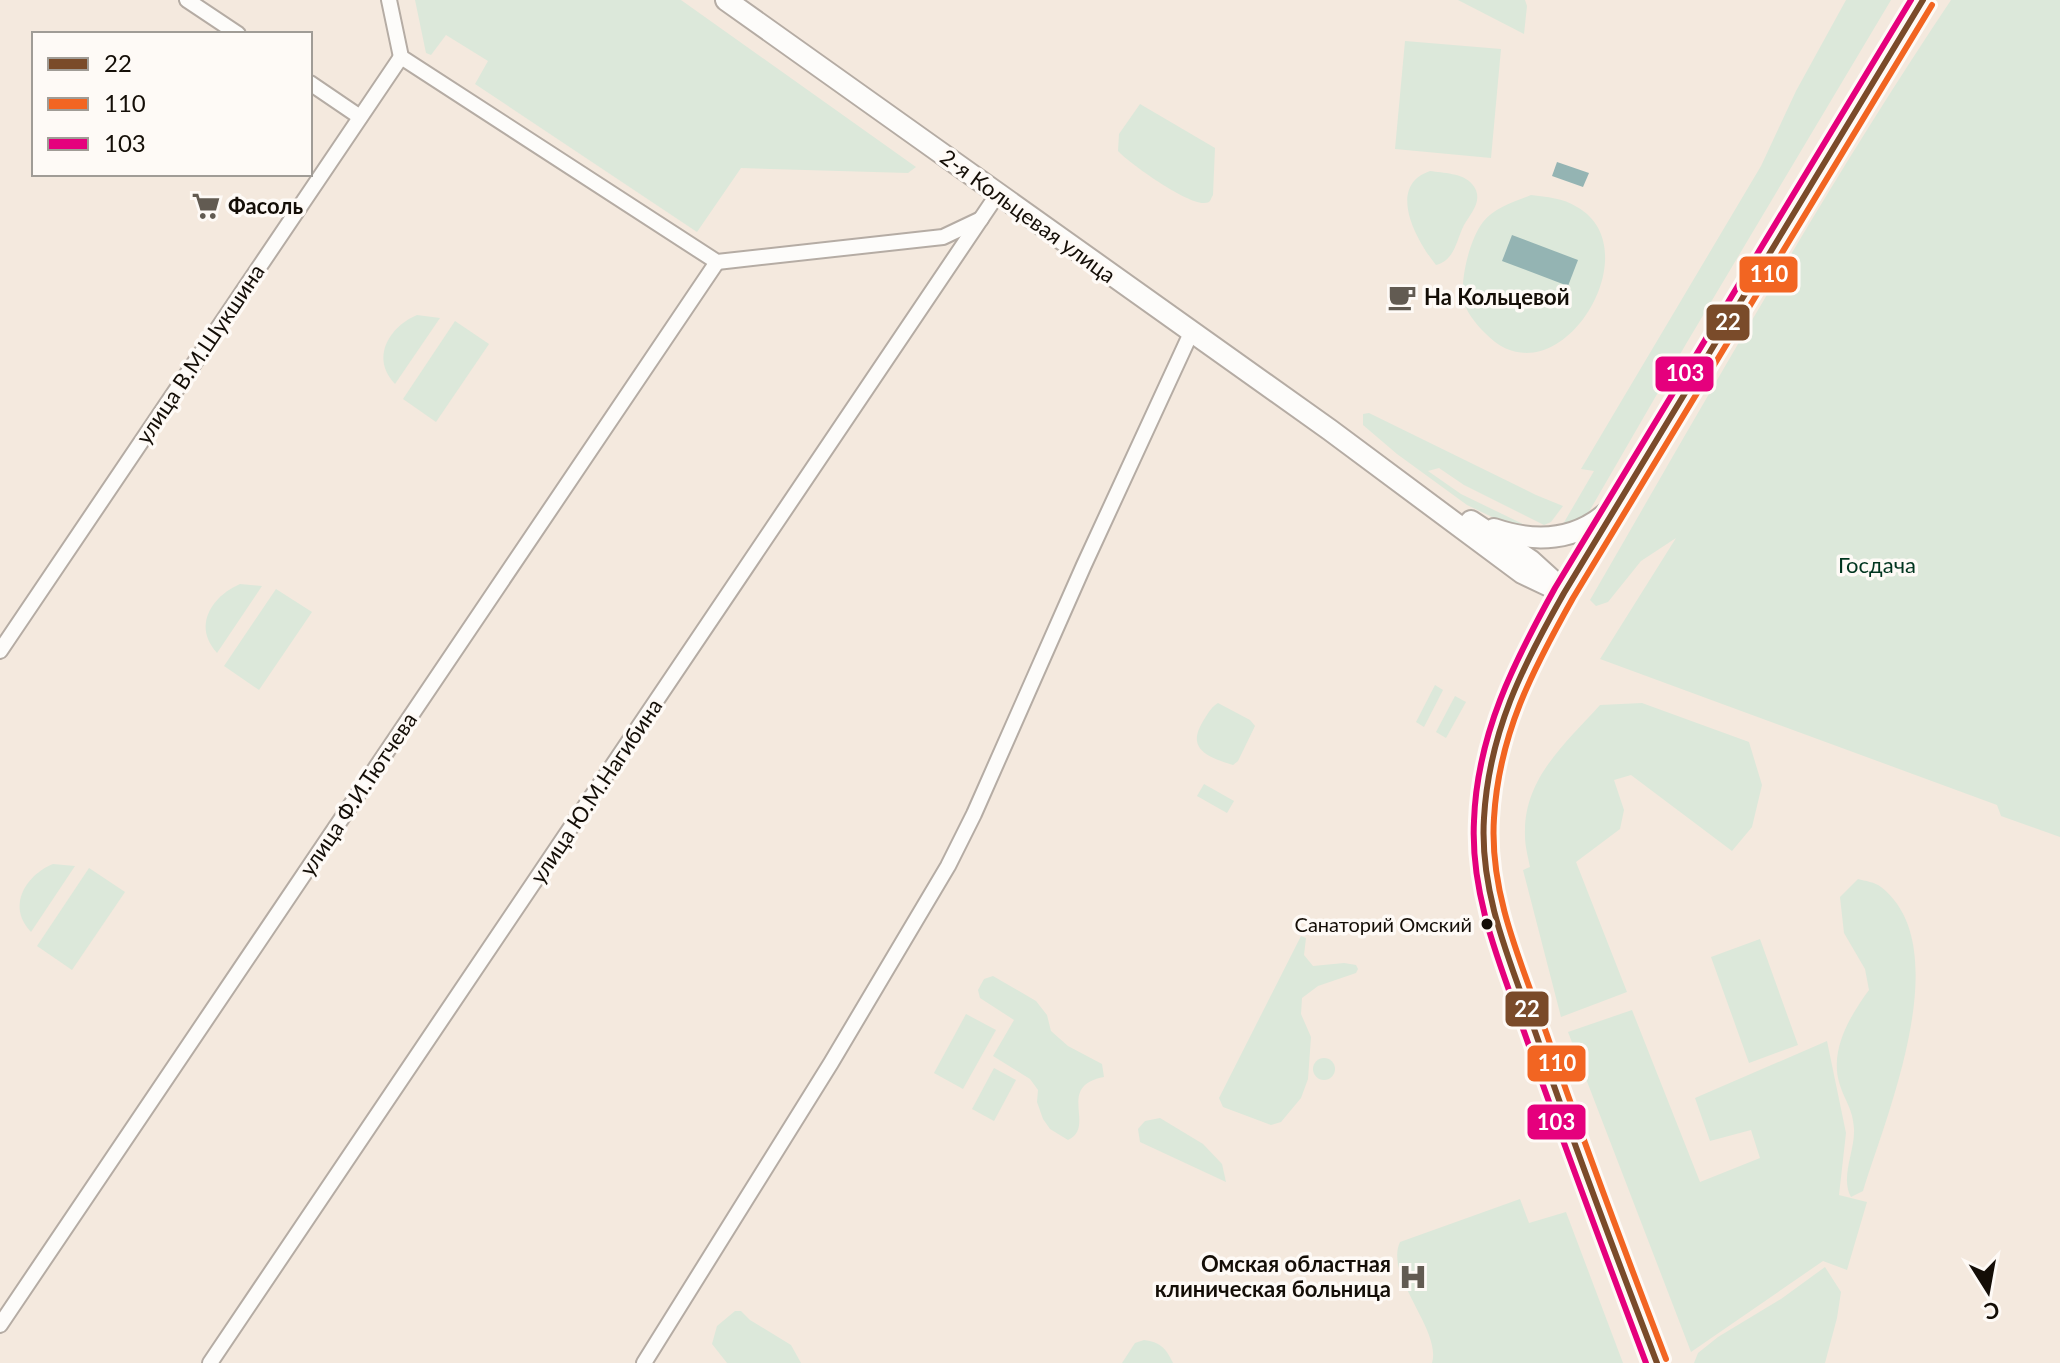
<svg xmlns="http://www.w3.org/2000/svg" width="2060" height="1363" viewBox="0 0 2060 1363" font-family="Lato,sans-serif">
	<rect width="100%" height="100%" fill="#f4e9de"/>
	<g fill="#dce8da">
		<polygon points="415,0 681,0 916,167 908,173 741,168 697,232 475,84 488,61 446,35 431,55 426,53"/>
		<polygon points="1458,0 1525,0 1527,6 1524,34"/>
		<polygon points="1846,0 1891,0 1686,344 1590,510 1582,521 1559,531 1594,471 1581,469 1761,166 1796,91"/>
		<path d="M1951,0H2060V837L2001,816L1997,805L1600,659L1676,538L1641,561L1608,602L1596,606L1590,600C1707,398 1821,194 1951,0Z"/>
		<polygon points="1405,41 1501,49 1491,158 1395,149"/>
		<path d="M1140,104L1215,148L1213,195C1210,200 1211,203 1204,203C1187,204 1130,164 1118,151L1119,134Z"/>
		<path d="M1430,171C1443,173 1463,173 1472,184C1485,199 1471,213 1464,225C1456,241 1455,260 1436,265C1416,240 1386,186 1430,171Z"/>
		<path d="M1531,195C1547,197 1563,198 1577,207C1654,250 1556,408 1485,333C1476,324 1464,310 1463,297C1461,276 1470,239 1483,222C1495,207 1514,202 1531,195Z"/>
		<path d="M417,315L440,318L395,384C370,358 389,327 417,315Z"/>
		<polygon points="455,321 489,344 436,422 403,399"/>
		<polygon points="1369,413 1536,495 1563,506 1551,522 1544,525 1464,485 1439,468 1428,471 1461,494 1529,527 1513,527 1467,505 1397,454 1363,425 1363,414"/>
		<path d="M240,584L262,586L217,653C192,626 212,596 240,584Z"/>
		<polygon points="276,589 312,612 259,690 224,666"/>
		<polygon points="1435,685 1443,690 1424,727 1416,722"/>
		<polygon points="1455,696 1466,702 1446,738 1436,732"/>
		<path d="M1218,703L1250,720L1255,726L1238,761L1233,765C1210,758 1186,750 1202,723C1207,715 1210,708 1218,703Z"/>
		<path d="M1642,703L1749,742L1762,785L1752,827L1732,851L1631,775L1614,780L1624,810L1620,829L1576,862L1627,992L1561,1017L1523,870L1530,867C1528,857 1525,846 1525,836C1523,779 1564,745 1600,705Z"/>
		<polygon points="1204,784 1234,801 1227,813 1197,796"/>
		<path d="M53,864L75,866L31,932C6,906 26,875 53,864Z"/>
		<polygon points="89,868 125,892 72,970 37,946"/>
		<path d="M1858,879C1865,881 1875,882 1881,887C1958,947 1886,1116 1863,1191L1851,1197C1840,1177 1855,1151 1854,1129C1853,1108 1844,1100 1839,1082C1830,1049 1850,1016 1869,990L1865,969L1844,933L1840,897Z"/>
		<polygon points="1301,936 1306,938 1304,955 1313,966 1344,963 1356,965 1358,969 1356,973 1318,986 1302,998 1301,1014 1311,1037 1308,1079 1301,1098 1281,1122 1271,1125 1223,1107 1219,1098"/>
		<polygon points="1760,939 1798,1045 1749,1063 1711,957"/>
		<path d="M993,976L1036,1001L1047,1015L1051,1031L1068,1046L1102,1064L1104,1077C1055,1086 1097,1127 1068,1140L1050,1129L1043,1119L1037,1102L1038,1090L1030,1079L993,1056L1014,1020L980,998L978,990L984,979Z"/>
		<polygon points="1632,1010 1700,1182 1760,1158 1751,1130 1710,1141 1695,1098 1827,1041 1846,1133 1839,1195 1867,1202 1847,1270 1823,1261 1691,1352 1568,1032"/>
		<polygon points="966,1014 996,1030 963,1089 934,1073"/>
		<circle cx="1324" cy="1069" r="11"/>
		<polygon points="994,1068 1016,1080 994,1121 972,1109"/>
		<polygon points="1160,1118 1203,1144 1222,1164 1226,1182 1140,1142 1138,1129 1145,1121"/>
		<path d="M1520,1199L1529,1223L1566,1212L1623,1363H1432C1442,1330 1384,1276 1400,1242Z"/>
		<polygon points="1825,1267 1841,1292 1837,1318 1825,1363 1694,1363 1698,1353 1718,1337 1781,1299"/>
		<polygon points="735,1311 741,1311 750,1320 791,1345 801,1363 727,1363 712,1344 717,1326"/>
		<path d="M1144,1340C1161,1342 1166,1349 1173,1363H1122L1135,1343Z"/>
	</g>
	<g fill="#94b4b3">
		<polygon points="1557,162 1589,173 1583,187 1552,176"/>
		<polygon points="1512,235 1578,260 1568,286 1502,261"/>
	</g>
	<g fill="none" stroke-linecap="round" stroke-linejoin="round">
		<defs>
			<g id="minor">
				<polyline points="187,0 238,34"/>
				<polyline points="389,0 401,57 717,262 943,237 981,219"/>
				<polyline points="310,83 360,117"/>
				<polyline points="0,651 401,57"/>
				<polyline points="0,1325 717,262"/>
				<polyline points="210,1363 997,195"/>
				<polyline points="644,1363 831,1063 948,866 974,814 1084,565 1191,333"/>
			</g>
			<g id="secondary">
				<polyline points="726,0 1330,430 1522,573 1564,593"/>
				<polyline points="1471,521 1530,560 1552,580"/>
				<path d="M1494,529C1535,543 1576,541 1609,511"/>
				<path d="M1657,1363L1583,1170L1493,911C1471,837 1488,739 1522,669C1535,644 1550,618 1564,593L1923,0"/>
			</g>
		</defs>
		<use href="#minor" stroke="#b5aca4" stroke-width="18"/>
		<use href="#secondary" stroke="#b5aca4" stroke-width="24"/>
		<use href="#minor" stroke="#fdfcfa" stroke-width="14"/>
		<use href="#secondary" stroke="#fdfcfa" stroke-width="20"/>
		<defs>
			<path id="bus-1" d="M1657,1363C1616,1256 1575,1148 1538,1040C1513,968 1479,896 1484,818C1489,732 1522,667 1564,593L1923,0"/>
			<path id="bus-2" d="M1666,1359C1625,1252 1584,1144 1547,1035C1522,965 1489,894 1494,818C1499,734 1532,671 1573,598L1932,5"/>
			<path id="bus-3" d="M1646,1363C1606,1257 1566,1151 1528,1043C1503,971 1470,899 1474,821C1477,734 1514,662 1555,588L1911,0"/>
		</defs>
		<use href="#bus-1" stroke="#fefaf6" stroke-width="12"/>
		<use href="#bus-2" stroke="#fefaf6" stroke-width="12"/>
		<use href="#bus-3" stroke="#fefaf6" stroke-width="12"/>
		<use href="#bus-1" stroke="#7a4b2a" stroke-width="6"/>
		<use href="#bus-2" stroke="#f26522" stroke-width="6"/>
		<use href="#bus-3" stroke="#e5007d" stroke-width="6"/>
	</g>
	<defs>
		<symbol id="supermarket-bare" viewBox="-9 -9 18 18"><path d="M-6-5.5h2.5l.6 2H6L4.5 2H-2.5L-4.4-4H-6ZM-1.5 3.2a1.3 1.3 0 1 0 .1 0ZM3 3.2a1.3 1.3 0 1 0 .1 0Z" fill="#625b52" stroke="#fefaf6" stroke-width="2.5" paint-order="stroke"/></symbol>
		<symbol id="cafe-bare" viewBox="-9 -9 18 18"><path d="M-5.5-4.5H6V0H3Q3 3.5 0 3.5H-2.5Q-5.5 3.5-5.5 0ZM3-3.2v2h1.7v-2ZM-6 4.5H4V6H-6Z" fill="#625b52" stroke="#fefaf6" stroke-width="2.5" paint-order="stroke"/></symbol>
		<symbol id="hospital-bare" viewBox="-9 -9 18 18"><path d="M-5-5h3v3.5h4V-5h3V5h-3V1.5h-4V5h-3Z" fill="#625b52" stroke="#fefaf6" stroke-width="2.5" paint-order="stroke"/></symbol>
	</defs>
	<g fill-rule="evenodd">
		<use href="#supermarket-bare" x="186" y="186" width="40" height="40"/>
		<use href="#cafe-bare" x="1382" y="277" width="40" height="40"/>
		<use href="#hospital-bare" x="1393" y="1257" width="40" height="40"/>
	</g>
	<circle fill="#140e07" stroke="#fefaf6" stroke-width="3" cx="1487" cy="924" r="7"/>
	<g text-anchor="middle" stroke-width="7" stroke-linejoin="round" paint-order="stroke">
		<g font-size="20" fill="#140e07" stroke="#fefaf6" text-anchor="end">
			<text x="1472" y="932">Санаторий Омский</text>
		</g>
		<g font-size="22" font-weight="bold" fill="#140e07" stroke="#fefaf6" text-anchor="start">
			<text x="228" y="214">Фасоль</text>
			<text x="1424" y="305">На Кольцевой</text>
			<text x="1391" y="1272" text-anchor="end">Омская областная<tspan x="1391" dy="25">клиническая больница</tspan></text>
		</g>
		<g font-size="22" fill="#140e07" stroke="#fefaf6">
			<text transform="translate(1028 216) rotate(36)" y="8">2-я Кольцевая улица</text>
			<text transform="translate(200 354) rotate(-56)" y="8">улица В.М.Шукшина</text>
			<text transform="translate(596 791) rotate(-56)" y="8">улица Ю.М.Нагибина</text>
			<text transform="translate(358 794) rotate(-56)" y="8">улица Ф.И.Тютчева</text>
		</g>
		<g font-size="22" fill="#00351f" stroke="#fefaf6">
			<text x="1877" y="573">Госдача</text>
		</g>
	</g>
	<g stroke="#fefaf6" stroke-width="3">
		<rect x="1738" y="255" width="61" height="39" rx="8" fill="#f26522"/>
		<rect x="1705" y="303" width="46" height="39" rx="8" fill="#7a4b2a"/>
		<rect x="1654" y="355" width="61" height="38" rx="8" fill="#e5007d"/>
		<rect x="1504" y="990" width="46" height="38" rx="8" fill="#7a4b2a"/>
		<rect x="1526" y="1044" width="61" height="39" rx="8" fill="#f26522"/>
		<rect x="1526" y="1103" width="61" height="38" rx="8" fill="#e5007d"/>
	</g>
	<g font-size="22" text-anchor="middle" font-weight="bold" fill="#fff">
		<text x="1769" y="282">110</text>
		<text x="1728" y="330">22</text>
		<text x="1685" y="381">103</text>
		<text x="1527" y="1017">22</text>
		<text x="1557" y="1071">110</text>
		<text x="1556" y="1130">103</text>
	</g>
	<rect x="32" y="32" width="280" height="144" fill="#fefaf6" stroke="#a09c96" stroke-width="2"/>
	<rect x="48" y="58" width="40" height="12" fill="#7a4b2a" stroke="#a09c96" stroke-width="2"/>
	<text x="104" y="72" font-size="24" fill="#140e07">22</text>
	<rect x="48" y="98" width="40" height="12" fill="#f26522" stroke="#a09c96" stroke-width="2"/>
	<text x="104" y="112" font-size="24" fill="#140e07">110</text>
	<rect x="48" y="138" width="40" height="12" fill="#e5007d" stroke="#a09c96" stroke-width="2"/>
	<text x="104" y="152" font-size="24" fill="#140e07">103</text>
	<g transform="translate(1988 1291) rotate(169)" stroke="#fefaf6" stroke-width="6" paint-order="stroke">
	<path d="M0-6L14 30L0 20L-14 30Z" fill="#140e07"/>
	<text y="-12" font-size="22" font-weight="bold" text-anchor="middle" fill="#140e07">С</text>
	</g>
</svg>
